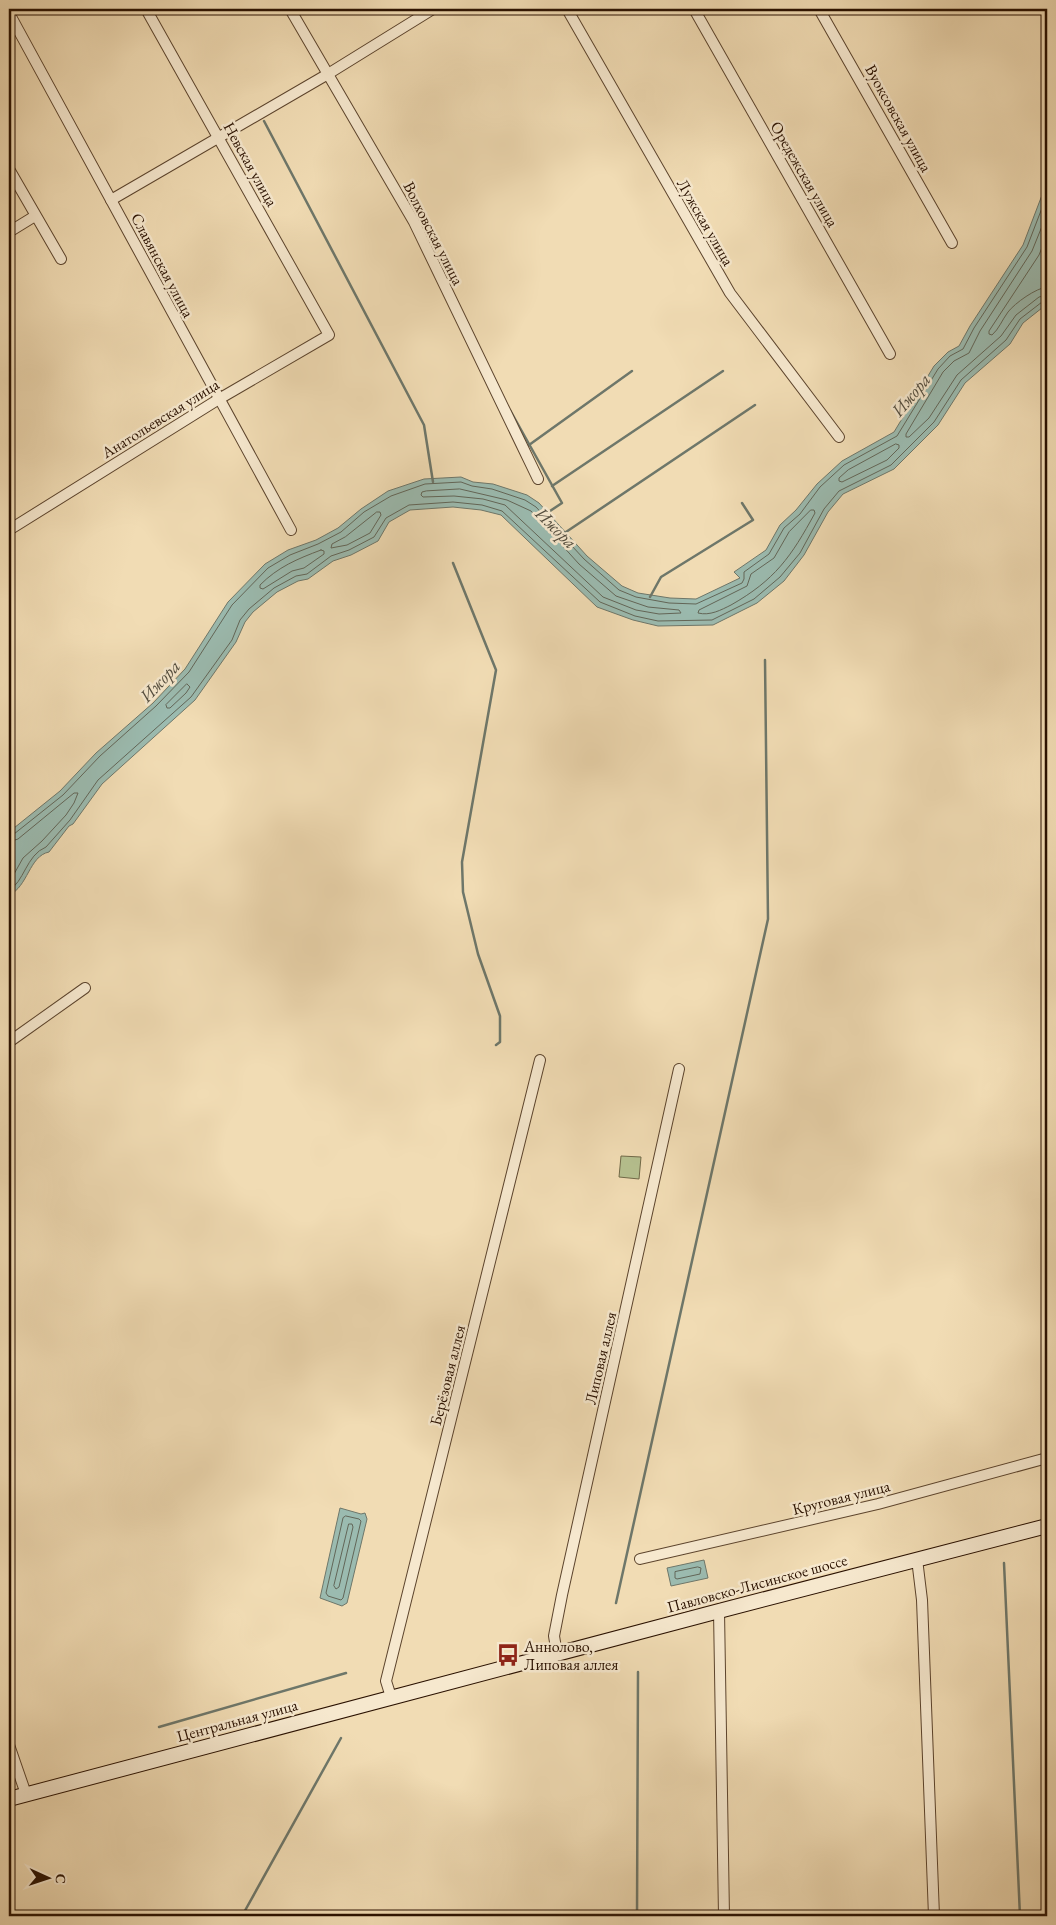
<svg xmlns="http://www.w3.org/2000/svg" width="1056" height="1925" viewBox="0 0 1056 1925" font-family="'EB Garamond',serif">
	<rect width="100%" height="100%" fill="#f1dcb4"/>
	<filter id="stains"><feTurbulence type="fractalNoise" baseFrequency=".004" numOctaves="4"/><feColorMatrix values="0 0 0 0 .2 0 0 0 0 .09 0 0 0 0 .02 0 0 0 .5 -.17"/></filter>
	<radialGradient id="worn" r=".72"><stop offset=".6" stop-color="#630" stop-opacity="0"/><stop offset="1" stop-color="#630" stop-opacity=".3"/></radialGradient>
	<polygon fill="#b6c190" stroke="#706948" points="621,1156 641,1157 639,1179 619,1177"/>
	<g fill="#9bbbb0" stroke="#6e776a">
		<path d="M1047,182V304L1023,323L1010,344L965,383L938,425L894,469L843,494L828,512L804,555L784,581L757,603L713,625L658,626L633,620L597,607L501,515L481,510L453,507L410,510L389,522L378,541L351,555L333,561L308,579L298,581L277,592L253,612L245,622L236,642L195,700L102,784L73,824L69,826L49,852C29,856 28,887 9,895V832L60,791L96,753L153,703L185,669L228,602L265,564L288,550L316,540L338,528L361,509L388,491L424,479L461,477L473,482L493,484L527,495L539,503L587,556L622,586L638,593L670,598L696,599L740,578L734,572L766,550L780,525L796,510L817,484L842,461L894,432L934,366L948,352L959,346L970,326L1023,245Z"/>
		<polygon points="340,1508 361,1514 365,1513 367,1519 347,1603 342,1606 320,1598"/>
		<polygon points="704,1560 708,1578 671,1586 667,1568"/>
	</g>
	<g fill="none" stroke-linecap="round" stroke-linejoin="round">
		<g stroke="#626658" stroke-width="1">
			<polyline points="1047,214 1032,251 980,331 969,353 954,361 943,372 906,434 906,437 909,437 929,418 957,375 1001,336 1016,315 1039,297 1047,295"/>
			<path d="M1047,235L1039,255L989,331V334L992,335C999,329 1002,320 1008,312C1015,303 1036,288 1047,287"/>
			<polygon points="896,444 899,445 899,448 887,460 842,482 839,481 839,478 848,470"/>
			<polygon points="460,489 507,500 531,511 579,564 616,596 648,607 679,610 681,613 659,614 636,610 603,597 505,505 483,499 454,496 423,497 421,495 422,492 426,491"/>
			<path d="M811,510H814L815,513C791,557 775,580 731,605C721,610 710,616 698,613L699,610L747,586L751,574L774,558L789,532Z"/>
			<polygon points="377,512 380,512 381,515 370,533 347,545 331,548 332,544 345,537"/>
			<path d="M321,550L324,551V554L304,568L292,571L263,589L260,588V585C278,567 297,559 321,550Z"/>
			<polygon points="187,684 190,687 186,693 170,708 167,708 166,705"/>
			<polyline points="9,835 14,834 63,795 100,756 156,706 189,672 232,605 268,568 290,555 318,544 341,532 364,512 391,496 425,484 461,482 472,486 492,489 525,500 536,507 584,559 619,590 636,597 669,603 696,604 742,583 744,579 744,572 769,554 784,528 800,514 820,487 844,465 897,436 938,369 950,356 963,349 974,328 1027,247 1047,195"/>
			<polyline points="9,842 18,839 74,793 78,793 74,803 66,815 42,841 23,858 9,883"/>
			<path d="M9,890C24,883 26,855 46,847L70,820L98,780L191,697L232,640L240,620L249,609L274,588L296,576L307,574L331,556L349,550L374,537L386,518L409,505L453,502L482,505L502,511L600,602L635,616L658,621L712,620L754,599L780,577L800,553L824,509L839,491L891,465L934,422L961,380L1006,340L1020,319L1042,302L1047,301"/>
			<polygon points="346,1516 359,1519 361,1521 343,1598 341,1600 328,1596 326,1593 343,1518"/>
			<polygon points="349,1524 352,1524 353,1527 339,1587 336,1589 334,1586"/>
			<polygon points="698,1567 701,1568 700,1574 677,1579 675,1578 675,1572"/>
		</g>
		<g stroke="#6e776a" stroke-width="2.5">
			<polyline points="264,121 424,425 433,482"/>
			<polyline points="510,410 562,503 544,515"/>
			<polyline points="529,445 632,371"/>
			<polyline points="552,486 723,371"/>
			<polyline points="563,534 755,405"/>
			<polyline points="453,563 496,670 462,862 463,892 478,954 500,1016 500,1042 496,1045"/>
			<polyline points="650,597 661,577 753,520 742,503"/>
			<polyline points="1004,1563 1020,1916"/>
			<polyline points="616,1603 768,919 765,660"/>
			<polyline points="159,1727 346,1673"/>
			<polyline points="242,1916 341,1738"/>
			<polyline points="637,1916 638,1672"/>
		</g>
		<defs>
			<g id="minor">
				<polyline points="290,9 414,222 538,479"/>
				<polyline points="567,9 730,293 839,437"/>
				<polyline points="694,9 890,354"/>
				<polyline points="819,9 952,243"/>
				<polyline points="9,13 291,530"/>
				<polyline points="9,169 61,259"/>
				<polyline points="111,200 328,74 433,9"/>
				<polyline points="9,232 35,216"/>
				<polyline points="9,530 219,399 329,335 146,9"/>
				<polyline points="9,1042 85,988"/>
				<polyline points="640,1559 878,1504 1047,1458"/>
				<polyline points="917,1559 922,1600 934,1916"/>
				<polyline points="719,1611 724,1916"/>
				<polyline points="557,1654 554,1636 562,1595 679,1069"/>
				<polyline points="391,1697 386,1681 540,1060"/>
				<polyline points="9,1745 26,1794"/>
			</g>
			<polyline id="secondary" points="9,1799 719,1611 1047,1526"/>
		</defs>
		<use href="#minor" stroke="#5c442d" stroke-width="12"/>
		<use href="#secondary" stroke="#2a1100" stroke-width="16"/>
		<use href="#minor" stroke="#f6e8ce" stroke-width="10"/>
		<use href="#secondary" stroke="#f6e8ce" stroke-width="14"/>
	</g>
	<defs>
		<symbol id="bus-bare" viewBox="-9 -9 18 18"><path d="M-5-6H5V4H4V6H2V4H-2V6H-4V4H-5ZM-3.5-4V0h7V-4ZM-3.5 1.2v1.5H-2V1.2ZM2 1.2v1.5H3.5V1.2Z" fill="#8f2418" stroke="#f6e8ce" stroke-width="2.5" paint-order="stroke"/></symbol>
	</defs>
	<g fill-rule="evenodd">
		<use href="#bus-bare" x="492" y="1639" width="32" height="32"/>
	</g>
	<g text-anchor="middle" stroke-width="5" stroke-linejoin="round" paint-order="stroke">
		<g font-size="16" fill="#2a1100" stroke="#f6e8ce">
			<text transform="translate(899 118) rotate(61)" y="6">Вуоксовская улица</text>
			<text transform="translate(251 164) rotate(61)" y="6">Невская улица</text>
			<text transform="translate(805 174) rotate(60)" y="6">Оредежская улица</text>
			<text transform="translate(706 222) rotate(60)" y="6">Лужская улица</text>
			<text transform="translate(434 233) rotate(63)" y="6">Волховская улица</text>
			<text transform="translate(163 265) rotate(62)" y="6">Славянская улица</text>
			<text transform="translate(160 418) rotate(-32)" y="6">Анатольевская улица</text>
			<text transform="translate(600 1358) rotate(-77)" y="6">Липовая аллея</text>
			<text transform="translate(447 1375) rotate(-76)" y="6">Берёзовая аллея</text>
			<text transform="translate(841 1497) rotate(-14)" y="6">Круговая улица</text>
			<text transform="translate(757 1583) rotate(-15)" y="6">Павловско-Лисинское шоссе</text>
			<text transform="translate(237 1720) rotate(-15)" y="6">Центральная улица</text>
		</g>
		<g font-size="16" fill="#2a1100" stroke="#f6e8ce" text-anchor="start">
			<text x="524" y="1652">Аннолово,<tspan x="524" dy="18">Липовая аллея</tspan></text>
		</g>
		<g font-size="18" font-style="italic" fill="#524c3e" stroke="#f6e8ce">
			<text transform="translate(911 395) rotate(-50)" y="6">Ижора</text>
			<text transform="translate(556 528) rotate(45)" y="6">Ижора</text>
			<text transform="translate(160 681) rotate(-47)" y="6">Ижора</text>
		</g>
	</g>
	<rect width="1056" height="1925" fill="none" stroke="#f1dcb4" stroke-width="30"/>
	<rect x="10" y="10" width="1036" height="1905" fill="none" stroke="#2a1100" stroke-width="2.5"/>
	<rect x="15" y="15" width="1026" height="1895" fill="none" stroke="#2a1100"/>
	<g transform="translate(48 1878) rotate(93)" stroke="#f6e8ce" stroke-width="4" paint-order="stroke">
	<path d="M0-4L9 19L0 12L-9 19Z" fill="#2a1100"/>
	<text y="-8" font-size="14" font-weight="bold" text-anchor="middle" fill="#2a1100">С</text>
	</g>
	<rect width="100%" height="100%" filter="url(#stains)"/>
	<rect width="100%" height="100%" fill="url(#worn)"/>
</svg>
